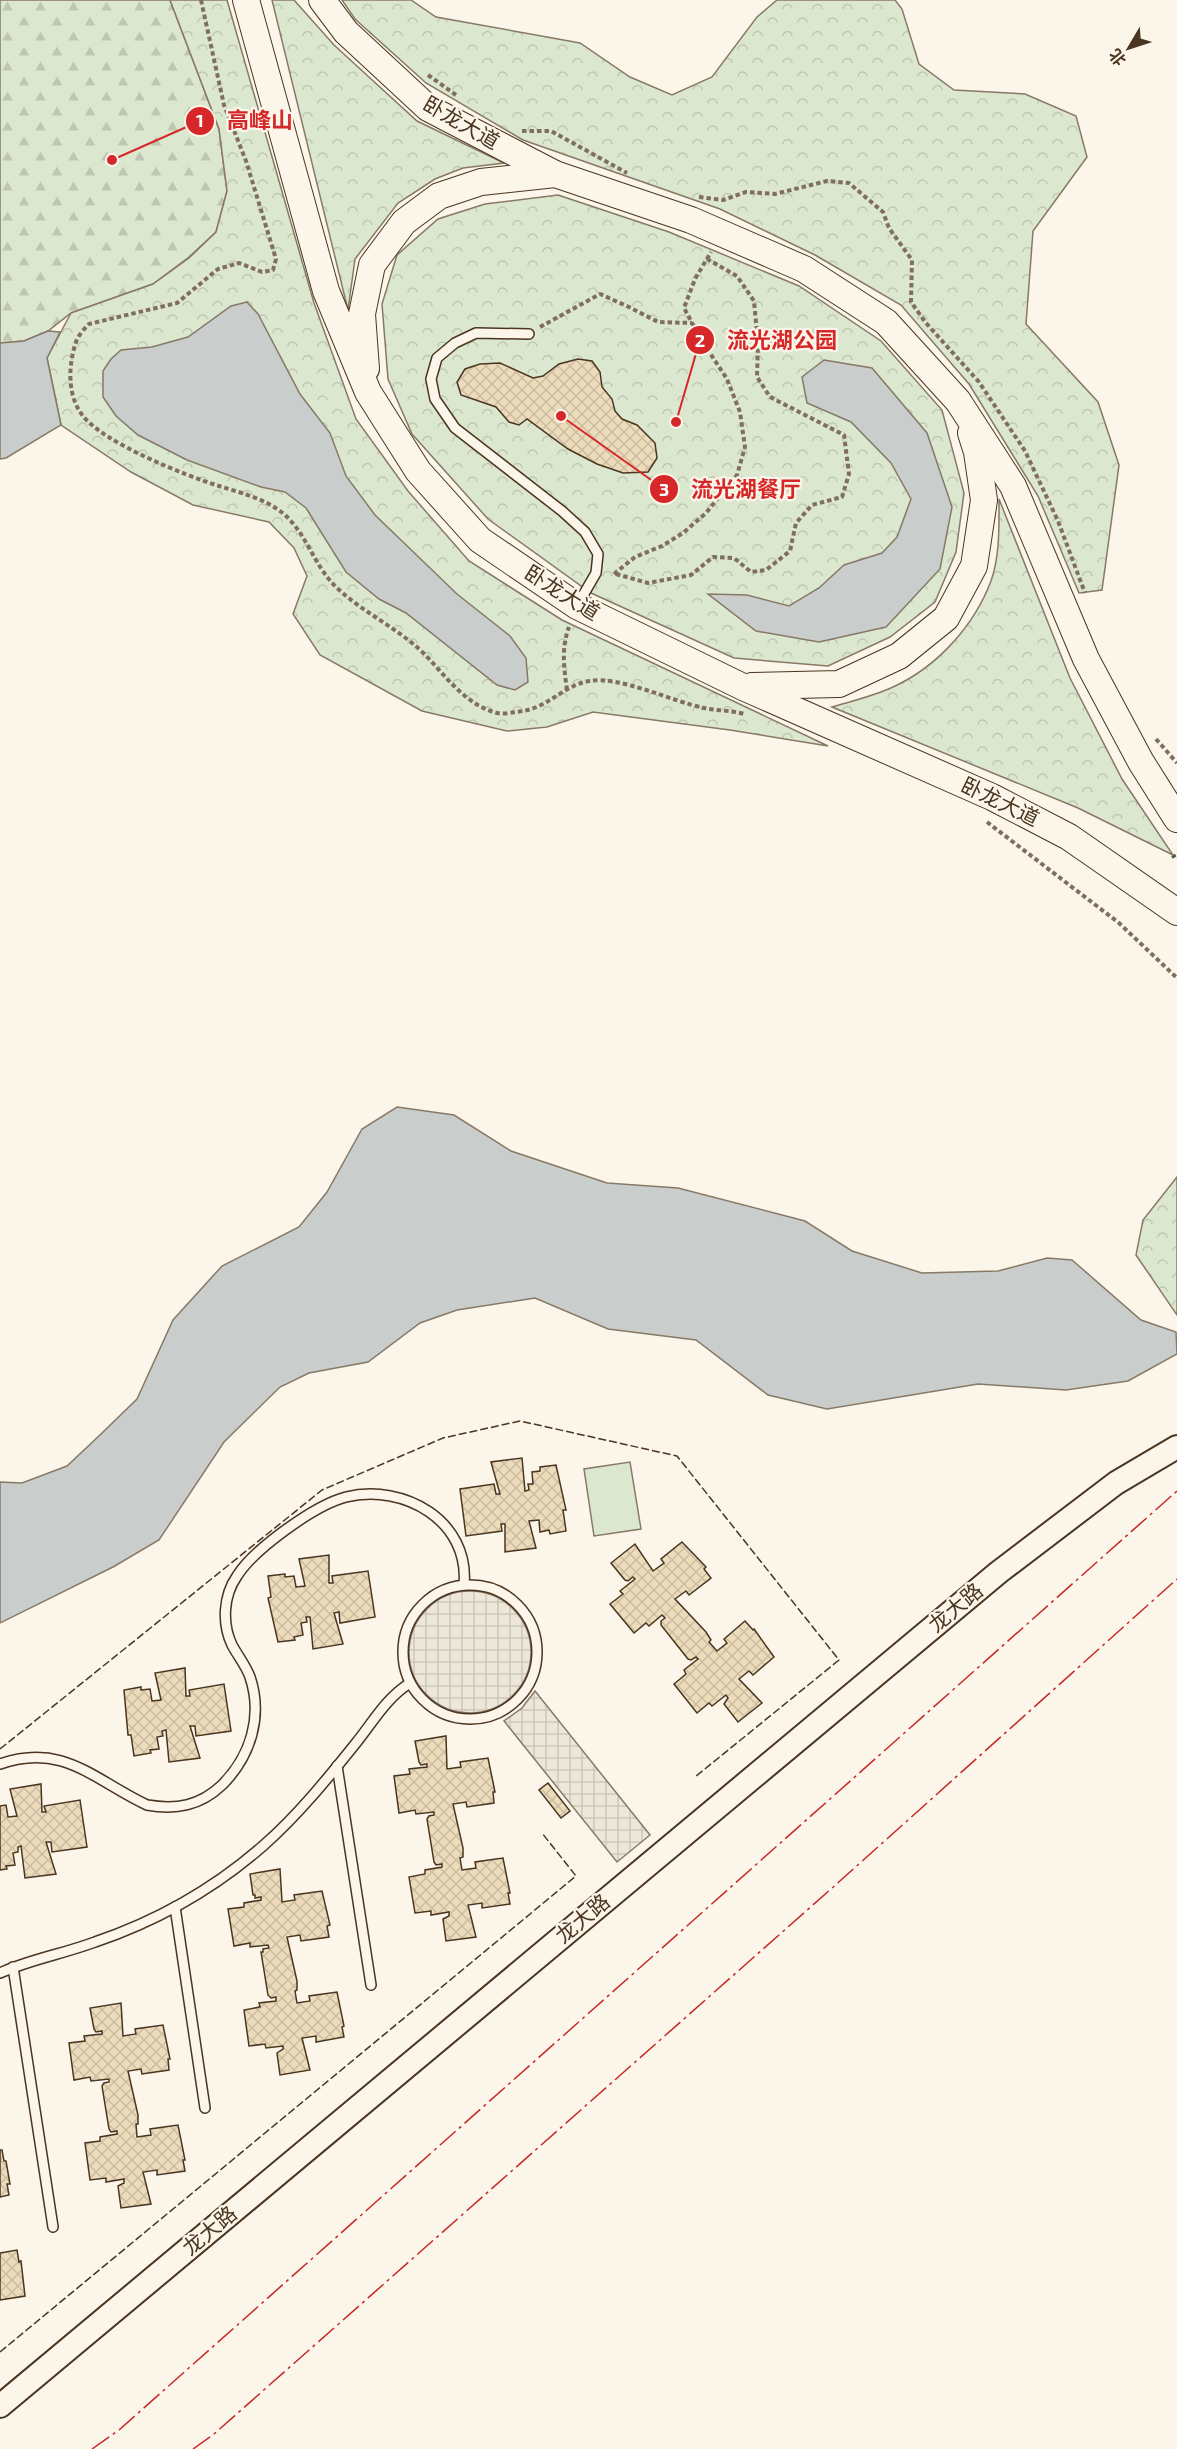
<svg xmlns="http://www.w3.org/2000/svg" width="1177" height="2449" viewBox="0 0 1177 2449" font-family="'Exo 2','Noto Sans SC',sans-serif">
	<defs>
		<pattern id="forest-firs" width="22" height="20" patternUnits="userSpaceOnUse" patternTransform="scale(1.5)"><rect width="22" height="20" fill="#dce7d0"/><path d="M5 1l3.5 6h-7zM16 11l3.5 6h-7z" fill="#bec7b2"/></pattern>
		<pattern id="park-crowns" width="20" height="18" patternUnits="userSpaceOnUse" patternTransform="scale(1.5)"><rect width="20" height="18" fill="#dce7d0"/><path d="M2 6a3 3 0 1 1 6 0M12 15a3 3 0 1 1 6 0" fill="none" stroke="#bec7b2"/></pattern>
		<pattern id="plaza-grid" width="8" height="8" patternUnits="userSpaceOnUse" patternTransform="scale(1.5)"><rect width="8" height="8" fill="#ede7d9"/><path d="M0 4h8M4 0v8" fill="none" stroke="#cdc7ba"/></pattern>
		<pattern id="building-cross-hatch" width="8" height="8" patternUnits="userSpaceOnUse" patternTransform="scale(1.5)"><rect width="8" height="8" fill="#ecdcbc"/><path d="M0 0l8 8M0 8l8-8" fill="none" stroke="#ccbda1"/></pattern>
	</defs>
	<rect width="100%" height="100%" fill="#fbf6e9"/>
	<polygon fill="#dce7d0" stroke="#887966" stroke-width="1.5" points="630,1462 641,1529 594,1536 584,1469"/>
	<polygon fill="url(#forest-firs)" stroke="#887966" stroke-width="1.5" points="0,0 170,0 219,129 227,191 216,232 189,257 153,284 71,313 48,331 24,341 0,343"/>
	<g fill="url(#park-crowns)" stroke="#887966" stroke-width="1.5">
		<polygon points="170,0 227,0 314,303 356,419 408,491 469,561 562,620 828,746 730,730 593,712 547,727 507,731 422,711 320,655 293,614 307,576 294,548 269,522 193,505 131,472 61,425 47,358 71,313 153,284 189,258 216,232 227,191 219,129"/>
		<polygon points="272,0 294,0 334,45 417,121 504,163 463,168 435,179 398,203 355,259 348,310"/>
		<polygon points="342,0 411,0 436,17 580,43 630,77 672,95 712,77 757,17 777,0 895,0 902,9 919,64 954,90 1025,94 1076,116 1087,157 1033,231 1026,324 1098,402 1119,465 1102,590 1079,593 1038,496 969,384 901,305 815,255 720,209 523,140 426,83 355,19"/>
		<polygon points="558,195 669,232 799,286 881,341 942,410 964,493 956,552 935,602 890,637 828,666 734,658 591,593 488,519 412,434 388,379 382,304 397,255 438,219 485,204"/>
		<path d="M999,499L1070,678L1122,779L1173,855L1078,808L832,707C852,701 874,696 893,687C937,667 974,626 991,581C1000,556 999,526 999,499Z"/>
		<polygon points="1177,1177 1177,1315 1136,1255 1143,1220"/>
	</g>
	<g fill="url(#plaza-grid)" stroke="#887966" stroke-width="1.5">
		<circle cx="470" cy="1652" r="61"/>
		<polygon points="535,1691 650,1835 617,1862 504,1721 522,1708"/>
	</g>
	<g fill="#c9cecd" stroke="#887966" stroke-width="1.5">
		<polygon points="247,302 258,314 300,394 330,433 346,476 375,515 457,594 510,636 526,658 528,682 515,690 497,685 406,613 379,599 346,572 306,508 285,492 261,487 187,460 138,435 116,416 103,397 103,371 111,359 121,350 152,347 188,337 231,306"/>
		<polygon points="48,331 60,332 47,358 61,425 6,458 0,459 0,343 24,341"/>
		<polygon points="824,360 872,368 927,433 952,507 940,569 886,627 819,642 756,631 708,594 747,595 789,606 819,588 844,565 882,553 897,537 911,499 891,463 851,422 807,403 802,377"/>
		<polygon points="397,1107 454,1115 511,1151 607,1183 678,1188 805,1221 852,1251 922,1273 998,1271 1047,1258 1072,1260 1141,1320 1176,1332 1177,1354 1128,1381 1066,1390 978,1384 827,1409 768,1395 696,1340 608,1329 535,1298 457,1310 420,1323 368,1362 309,1373 280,1387 224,1442 159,1540 113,1567 0,1623 0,1482 22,1483 67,1466 101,1434 137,1399 173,1320 222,1266 299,1227 327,1192 362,1129"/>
	</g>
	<g fill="url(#building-cross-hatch)" stroke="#4a3520" stroke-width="1.5">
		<polygon points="578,359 592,361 600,372 602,387 612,399 615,411 622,419 637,425 655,443 657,458 648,472 623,473 597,464 568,449 527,419 519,425 509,422 496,407 461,395 457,382 465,369 480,364 500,363 533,378 543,376 559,364"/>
		<polygon points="522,1458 525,1491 529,1490 528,1484 533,1484 532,1472 540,1471 540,1467 556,1465 566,1510 563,1510 566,1531 550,1534 549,1530 540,1532 539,1520 529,1521 536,1548 505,1552 505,1524 501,1524 502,1531 466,1536 460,1489 494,1484 496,1494 500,1494 491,1462"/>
		<polygon points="682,1542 706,1567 704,1569 711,1578 689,1595 686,1591 675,1599 706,1632 711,1640 709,1642 717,1651 727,1643 724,1639 745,1621 753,1630 754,1629 774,1657 753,1675 749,1671 739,1679 762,1703 738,1722 724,1704 728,1698 726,1695 712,1706 709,1703 697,1713 674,1684 686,1674 684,1670 698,1659 696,1657 691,1660 688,1659 661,1625 661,1621 665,1618 662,1615 649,1626 646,1623 634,1633 610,1604 623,1594 620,1591 635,1579 633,1577 628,1581 625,1580 611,1563 635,1544 653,1571 664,1563 661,1559"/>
		<polygon points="329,1555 329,1583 333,1583 332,1576 368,1571 375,1617 340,1623 339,1612 334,1613 343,1644 313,1649 310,1617 306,1617 307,1622 301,1623 303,1635 294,1637 295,1640 278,1642 268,1598 271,1597 268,1576 285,1574 285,1577 294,1576 296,1587 305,1586 299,1559"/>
		<polygon points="185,1668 186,1696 190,1696 189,1690 224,1684 231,1731 196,1736 195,1726 190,1726 200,1758 169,1762 166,1730 162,1731 163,1736 157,1737 159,1749 150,1750 151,1753 134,1756 131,1735 128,1735 124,1690 141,1687 141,1690 150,1689 152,1701 161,1700 155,1673"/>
		<polygon points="446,1736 447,1769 461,1767 460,1762 488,1758 495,1792 493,1792 494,1803 467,1807 466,1802 453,1804 463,1848 463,1857 460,1858 462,1870 476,1868 475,1862 503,1858 510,1893 508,1893 510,1904 482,1908 482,1903 468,1905 476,1937 446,1941 443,1919 449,1916 449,1912 431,1915 431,1911 415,1913 409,1877 425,1874 425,1870 442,1867 442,1864 436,1865 434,1862 427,1819 429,1816 434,1815 434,1812 416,1814 415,1810 399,1813 394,1776 410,1774 409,1769 427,1767 427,1764 421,1765 419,1762 415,1741"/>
		<polygon points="548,1783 570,1811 561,1818 539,1790"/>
		<polygon points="41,1784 42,1812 46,1812 44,1806 80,1800 87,1847 52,1852 51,1842 46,1842 56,1874 25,1878 21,1846 18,1847 18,1852 13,1853 15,1865 6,1866 7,1869 0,1870 0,1806 6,1805 8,1817 17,1816 10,1789"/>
		<polygon points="280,1869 282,1902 295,1900 294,1895 322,1891 330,1925 327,1926 329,1937 301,1941 300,1935 287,1937 297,1981 297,1990 295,1991 297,2003 310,2001 309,1996 337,1992 344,2026 342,2027 344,2037 316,2042 316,2036 302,2038 310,2070 280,2075 277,2053 283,2049 283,2046 266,2048 265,2044 249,2046 244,2010 260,2007 259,2003 276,2001 276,1997 271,1998 268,1995 261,1952 263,1952 263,1949 269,1948 268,1945 250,1947 250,1943 234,1946 228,1909 244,1907 244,1903 261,1900 261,1897 255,1898 255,1895 253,1895 250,1874"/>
		<polygon points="121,2003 123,2036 136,2034 135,2029 163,2025 170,2059 168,2059 169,2070 142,2074 141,2069 128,2071 138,2115 138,2124 136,2124 137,2137 151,2135 150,2129 178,2125 185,2160 183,2160 185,2171 157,2175 157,2170 143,2172 151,2204 121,2208 118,2186 124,2183 124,2179 106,2182 106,2178 90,2180 85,2143 100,2141 100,2137 117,2134 117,2131 111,2132 109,2129 102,2086 104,2083 109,2082 109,2079 91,2081 90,2077 74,2080 69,2043 85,2041 84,2036 102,2034 102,2031 96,2032 94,2029 90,2008"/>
		<polygon points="0,2150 2,2150 4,2161 6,2161 10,2184 7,2184 9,2195 0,2197"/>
		<polygon points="17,2250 19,2262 21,2261 25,2296 0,2300 0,2253"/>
	</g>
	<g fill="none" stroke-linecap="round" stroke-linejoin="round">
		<defs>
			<g id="service">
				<polyline points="529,334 476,333 455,343 437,358 431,379 435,399 455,428 562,511 585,532 598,554 596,573 578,604"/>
				<circle cx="470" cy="1652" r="67"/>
				<path d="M0,1764C63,1742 94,1780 147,1805C176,1810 200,1806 222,1785C251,1756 263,1716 250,1677C246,1666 238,1656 232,1645C222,1624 223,1596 237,1576C254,1549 315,1505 346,1497C404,1483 470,1521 464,1585"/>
				<polyline points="337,1766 371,1985"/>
				<polyline points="175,1907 205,2108"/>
				<polyline points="13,1967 53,2227"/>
				<path d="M0,1973C31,1959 63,1954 95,1942C157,1921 215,1888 264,1845C298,1815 328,1778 356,1743C373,1722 386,1698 410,1683"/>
			</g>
			<polyline id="tertiary" points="0,2406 999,1572 1116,1483 1177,1447"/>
			<g id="secondary">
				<polyline points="246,0 326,291 368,392 418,471 480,540 577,606 743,687 992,797 1069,837 1177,912"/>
				<polyline points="322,0 346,32 428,108 555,174 691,220 804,269 886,322 958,401 1013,486 1086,659 1141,762 1177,819"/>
				<polyline points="366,369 362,314 372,265 404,222 439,196 481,182 555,174"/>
				<polyline points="752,686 839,684 899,656 946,618 974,566 984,500 977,452 971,433"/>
			</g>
		</defs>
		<use href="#service" stroke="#4a3520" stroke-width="12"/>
		<use href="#tertiary" stroke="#4a3520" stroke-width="26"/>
		<use href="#secondary" stroke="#4a3520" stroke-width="28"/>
		<g stroke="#7f6f5c" stroke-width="4" stroke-dasharray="4.5 3" stroke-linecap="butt">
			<path d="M201,0L224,105L246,161L276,259L273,270L262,272L239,263L218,269L177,303L89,324C84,329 78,336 76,342C68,366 67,396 83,416C104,443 184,475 219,486C241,493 267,499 285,515C306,534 314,564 334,585C359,610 392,625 418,648C444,672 461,703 497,713C503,714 510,713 515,712C548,710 561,686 589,681C618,675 674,702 704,708C717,711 731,710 744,714"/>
			<polyline points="428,75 456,95"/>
			<polyline points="522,131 551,131 627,173"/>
			<polyline points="699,197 723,200 746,192 775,194 827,181 849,183 883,212 889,228 912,260 911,302 926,323 979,382 1025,451 1058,521 1085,593"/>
			<polyline points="540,327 600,294 629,307 658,322 692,323"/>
			<polyline points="614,574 635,557 662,546 683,533 706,513 737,475 745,447 740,412 727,379 702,341 684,308 695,279 711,252"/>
			<polyline points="616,574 648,583 691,575 713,557 734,558 751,572 766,570 790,551 796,523 812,505 842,497 849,474 844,435 770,397 757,377 758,344 754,301 737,276 707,259"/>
			<path d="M567,690C564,668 561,648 569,627"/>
			<polyline points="1156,739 1177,763"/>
			<polyline points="987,822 1119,923 1177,978"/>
		</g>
		<use href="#service" stroke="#fbf6e9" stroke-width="9"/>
		<use href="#tertiary" stroke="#fbf6e9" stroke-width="22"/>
		<use href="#secondary" stroke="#fbf6e9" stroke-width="26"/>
		<polyline stroke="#436837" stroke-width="4.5" stroke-dasharray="3 4.5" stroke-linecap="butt" points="1173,855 1177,861"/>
		<g stroke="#4a3520" stroke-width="1.5" stroke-dasharray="8 3" stroke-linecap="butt">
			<polyline points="0,1749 322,1490 443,1438 520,1421 677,1456 839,1660 695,1777"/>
			<polyline points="0,2352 576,1876 542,1833"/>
		</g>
		<g stroke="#c62828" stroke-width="1.5" stroke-dasharray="21 4.5 3 4.5" stroke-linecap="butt">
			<polyline points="92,2449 119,2430 1177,1491"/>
			<polyline points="193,2449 214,2434 831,1889 1177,1579"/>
		</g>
	</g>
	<g text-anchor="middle" stroke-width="4.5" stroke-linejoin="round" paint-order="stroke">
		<g font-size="21" fill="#4a3520" stroke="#fbf6e9">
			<text transform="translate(461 123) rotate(30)" y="7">卧龙大道</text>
			<text transform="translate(562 593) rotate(32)" y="7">卧龙大道</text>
			<text transform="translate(1000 802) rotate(26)" y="7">卧龙大道</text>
			<text transform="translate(956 1608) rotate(-40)" y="7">龙大路</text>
			<text transform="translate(583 1919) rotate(-40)" y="7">龙大路</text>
			<text transform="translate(210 2231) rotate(-40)" y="7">龙大路</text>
		</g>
	</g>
	<path fill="none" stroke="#d62828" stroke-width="2" d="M112 160L200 121M676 422L700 340M561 416L664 489"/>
	<g fill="#d62828" stroke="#fbf6e9" stroke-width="2">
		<circle cx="112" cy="160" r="6"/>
		<circle cx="676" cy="422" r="6"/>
		<circle cx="561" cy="416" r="6"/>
		<circle cx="200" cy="121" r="15"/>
		<circle cx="700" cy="340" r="15"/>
		<circle cx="664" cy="489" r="15"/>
	</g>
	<g font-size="18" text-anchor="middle" font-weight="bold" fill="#fff">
		<text x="200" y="127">1</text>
		<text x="700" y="347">2</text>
		<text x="664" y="496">3</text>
	</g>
	<g font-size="22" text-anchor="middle" font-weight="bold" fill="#d62828" stroke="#fbf6e9" stroke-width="4.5" stroke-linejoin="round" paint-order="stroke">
		<text x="260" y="128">高峰山</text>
		<text x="782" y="348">流光湖公园</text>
		<text x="746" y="497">流光湖餐厅</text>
	</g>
	<g transform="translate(1129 48) rotate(231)" stroke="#fbf6e9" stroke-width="4.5" paint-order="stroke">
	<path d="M0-4.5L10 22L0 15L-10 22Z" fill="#4a3520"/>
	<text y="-9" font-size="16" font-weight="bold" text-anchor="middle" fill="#4a3520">北</text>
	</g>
</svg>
